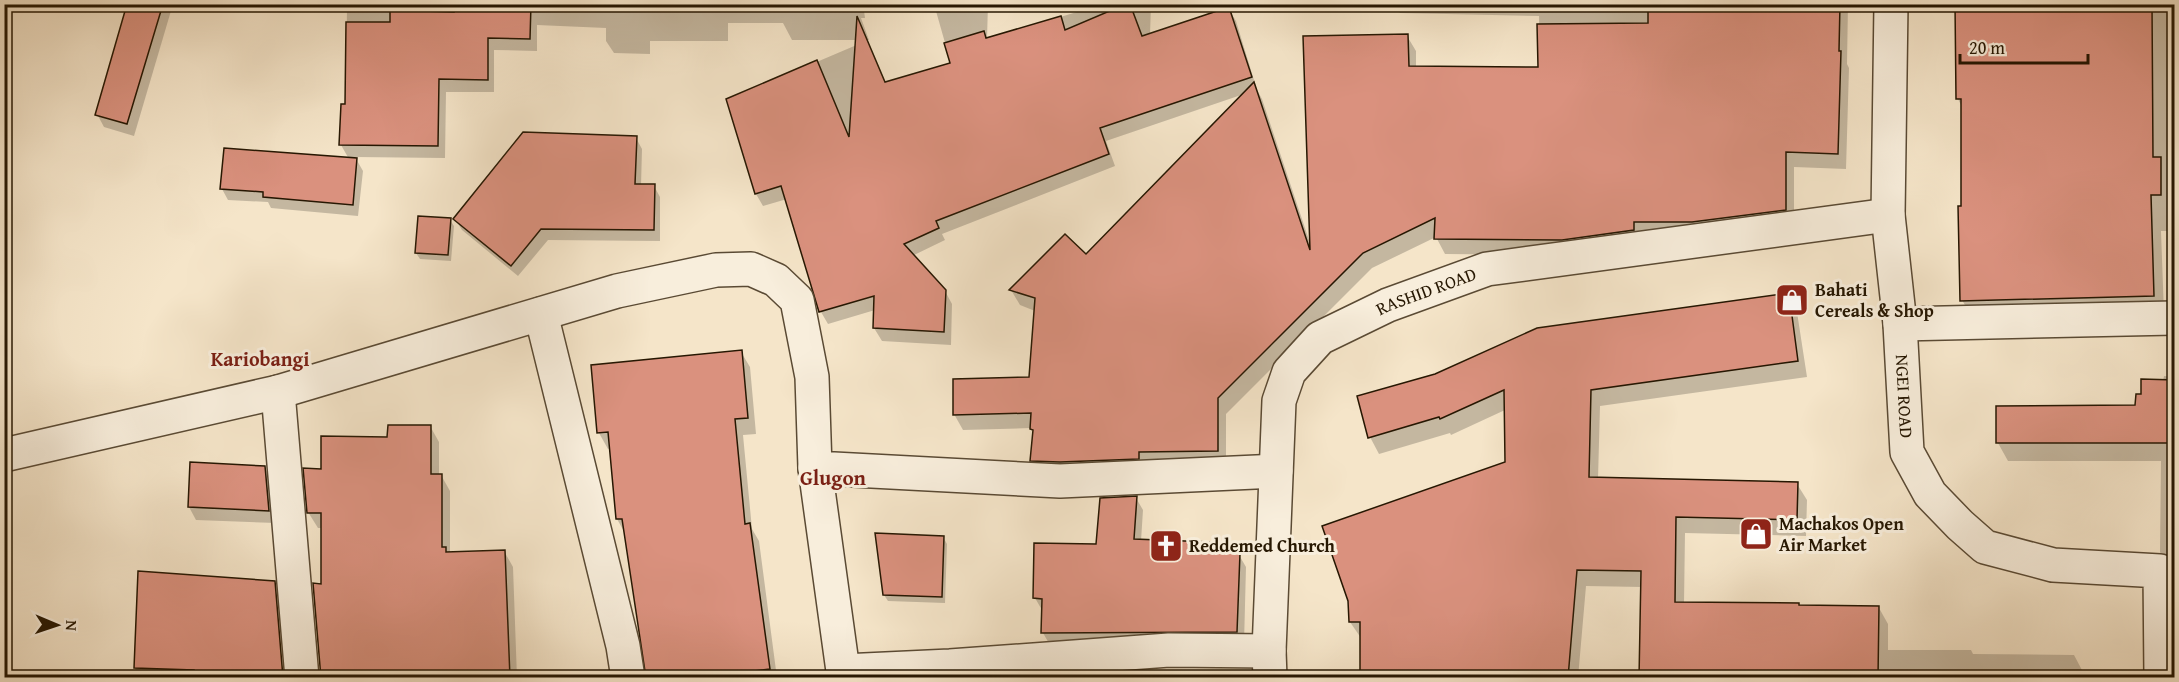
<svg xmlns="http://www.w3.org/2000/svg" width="2179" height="682" viewBox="0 0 2179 682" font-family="'Gentium Book Plus',serif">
	<rect width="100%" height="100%" fill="#f5e5c9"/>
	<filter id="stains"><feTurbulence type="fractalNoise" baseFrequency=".00333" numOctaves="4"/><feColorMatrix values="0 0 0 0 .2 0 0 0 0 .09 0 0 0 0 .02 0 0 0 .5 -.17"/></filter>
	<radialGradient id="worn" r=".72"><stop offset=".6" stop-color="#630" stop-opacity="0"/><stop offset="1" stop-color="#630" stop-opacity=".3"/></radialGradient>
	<g fill="#0003">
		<polygon points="129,4 173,4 134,136 104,127 97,114"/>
		<polygon points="347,4 396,4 396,12 456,14 456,4 863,4 865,18 861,18 869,40 792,40 783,23 728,23 728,41 650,41 650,54 614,53 606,41 606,28 537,25 537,51 494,50 494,92 446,92 445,158 355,157 363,171 358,216 271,208 268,202 228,200 222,189 349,159 341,145 346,105"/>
		<polygon points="934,4 988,4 987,39 1097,6 1097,4 1151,4 1150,35 1228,8 1236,21 1257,90 1262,99 1310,243 1407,36 1416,51 1416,67 1540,68 1539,16 1400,13 1394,4 1848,4 1847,64 1849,68 1846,169 1794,167 1794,225 1571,255 1445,254 1436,237 1372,268 1226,414 1226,467 1040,476 1031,460 1034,433 1031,428 963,430 954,414 1030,378 1035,311 1020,305 1011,290 1086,256 1244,94 1106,141 1115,166 942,234 945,240 912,256 945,291 952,304 951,345 882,341 874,328 875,310 828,324 821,312 787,199 763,206 756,194 727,100 866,41 886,84 951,64"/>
		<polygon points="1957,4 2174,4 2174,231 2161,231 2164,314 1973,319 1962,300 1962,107 1958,99"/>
		<polygon points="636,138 642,149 641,186 654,186 660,197 660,241 548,240 518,276 462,230 455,219"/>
		<polygon points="450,220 454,226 451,261 420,259 416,253"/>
		<polygon points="1788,295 1797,312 1807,377 1600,406 1598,479 1797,484 1807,500 1806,536 1685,533 1684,603 1879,608 1888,624 1888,650 1971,650 1973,654 2074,655 2083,672 2083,678 1640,678 1642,587 1586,586 1578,678 1362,678 1361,638 1350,622 1506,464 1505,410 1451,435 1450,433 1379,454 1370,437 1358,397"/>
		<polygon points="741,352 750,367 756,434 743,435 752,529 759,541 777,678 648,678 626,535 617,519 611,448 608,449 599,433 592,366"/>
		<polygon points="2164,376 2174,377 2174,571 2171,570 2160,552 2161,461 2008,461 1998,443 2137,406 2143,395 2163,381"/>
		<polygon points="430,426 439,442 439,475 441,475 450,491 450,554 504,551 513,567 517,678 322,678 322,528 318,528 308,512 323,471 389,438"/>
		<polygon points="265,468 272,481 276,523 196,520 189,507"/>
		<polygon points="1136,498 1143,510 1141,541 1209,543 1215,554 1239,555 1246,567 1244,644 1050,645 1043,633 1042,610 1035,598 1098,545"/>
		<polygon points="943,537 947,544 945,603 888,601 884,595"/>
		<polygon points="140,572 274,582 282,595 289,678 135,678"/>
		<polygon points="51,675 119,678 51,678"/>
	</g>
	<g fill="#da917e" stroke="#261702" stroke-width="1.5">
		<polygon points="127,4 163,4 127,124 95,115"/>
		<polygon points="454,4 531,4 530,39 488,38 488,80 439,79 438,146 339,145 341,104 345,104 346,22 390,22 390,10 454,12"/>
		<polygon points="1126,4 1130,4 1142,36 1229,7 1252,77 1100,128 1109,154 936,221 939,228 904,244 946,290 944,332 873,328 874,296 819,312 781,186 755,194 726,99 817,60 849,137 857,16 885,82 950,63 944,43 984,31 986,38 1061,16 1065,30"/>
		<polygon points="1648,4 1840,4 1839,51 1841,51 1838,154 1786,152 1786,210 1692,222 1634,222 1634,230 1562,240 1434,239 1435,218 1363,253 1218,398 1218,451 1139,452 1139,459 1060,462 1030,461 1033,430 1030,429 1031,413 953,415 953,379 1029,377 1035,298 1009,290 1065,234 1086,254 1254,82 1310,250 1303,36 1408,34 1409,66 1538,67 1537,24 1648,23"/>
		<polygon points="1955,4 2152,4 2153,157 2161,157 2161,195 2151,195 2154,296 1960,301 1958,206 1961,206 1961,99 1956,99"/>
		<polygon points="523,132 637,136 635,184 655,184 654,230 541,229 511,266 453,219"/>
		<polygon points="224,148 357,158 353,205 263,197 263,192 220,189"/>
		<polygon points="418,216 451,218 448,255 415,253"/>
		<polygon points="1789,293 1798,361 1591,390 1589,477 1798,482 1797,520 1676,517 1675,602 1799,603 1799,605 1879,606 1878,678 1639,678 1641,571 1577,570 1568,678 1360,678 1360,622 1349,622 1348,601 1322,526 1505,462 1504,390 1440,419 1439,417 1368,438 1357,396 1435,374 1537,328"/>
		<polygon points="742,350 748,418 735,419 745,524 750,523 770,669 700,678 646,678 622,519 616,519 608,432 597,433 591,365"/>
		<polygon points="2141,379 2175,380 2175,443 1996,443 1996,406 2135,405 2136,394 2141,394"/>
		<polygon points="388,425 431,425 431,474 442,474 442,547 446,547 446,552 505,550 510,678 321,678 313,583 321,584 321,513 307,513 303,468 321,469 321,436 387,437"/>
		<polygon points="190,462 265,466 269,511 188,507"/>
		<polygon points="1137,496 1134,539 1210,542 1209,552 1240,553 1237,632 1041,633 1042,599 1033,598 1034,543 1096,544 1100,498"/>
		<polygon points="875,533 944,536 942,597 883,595"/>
		<polygon points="138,571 275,581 283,678 194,673 194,670 134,668"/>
	</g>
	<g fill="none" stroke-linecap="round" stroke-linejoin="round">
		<defs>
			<g id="street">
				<path id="s1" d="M1891,4L1888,215L1900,324L1907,452L1930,494L1960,525L1985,547L2053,565L2160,571L2161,678"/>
				<polyline points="541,314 623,646 628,678"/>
				<polyline points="1900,324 2174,318"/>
				<polyline points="278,392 302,678"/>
				<polyline points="4,455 278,392 617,291 716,270 751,269 776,280 797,300 812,377 815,468 1060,481 1276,471"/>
				<polyline points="815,468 843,671 847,678"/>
				<polyline points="843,671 950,666 1169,650 1269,651"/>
				<path id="s2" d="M1270,678L1269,651L1279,401L1289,372L1320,338L1388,305L1487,269L1888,215"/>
			</g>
		</defs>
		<use href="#street" stroke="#5a4a34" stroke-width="36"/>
		<use href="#street" stroke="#f8eedc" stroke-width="33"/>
	</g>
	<defs>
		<symbol id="shop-square" viewBox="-11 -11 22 22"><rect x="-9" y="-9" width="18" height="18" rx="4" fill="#8f2418" stroke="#f8eedc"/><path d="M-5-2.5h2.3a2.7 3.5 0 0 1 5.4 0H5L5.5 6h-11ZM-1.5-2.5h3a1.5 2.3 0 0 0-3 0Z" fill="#fff"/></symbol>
		<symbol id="church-square" viewBox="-11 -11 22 22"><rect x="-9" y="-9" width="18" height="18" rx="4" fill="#8f2418" stroke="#f8eedc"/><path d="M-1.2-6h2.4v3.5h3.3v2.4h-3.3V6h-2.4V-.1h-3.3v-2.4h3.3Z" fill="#fff"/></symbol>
	</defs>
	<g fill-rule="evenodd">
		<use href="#shop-square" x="1773" y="281" width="38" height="38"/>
		<use href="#shop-square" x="1737" y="515" width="38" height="38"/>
		<use href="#church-square" x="1147" y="527" width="38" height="38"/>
	</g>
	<g text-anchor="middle" stroke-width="6" stroke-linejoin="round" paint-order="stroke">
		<g font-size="18" font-weight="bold" fill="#261702" stroke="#f8eedc" text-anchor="start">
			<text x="1815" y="296">Bahati<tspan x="1815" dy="21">Cereals &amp; Shop</tspan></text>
			<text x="1779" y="530">Machakos Open<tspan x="1779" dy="21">Air Market</tspan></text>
			<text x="1189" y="552">Reddemed Church</text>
		</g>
		<g font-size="18" fill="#261702" stroke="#f8eedc">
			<text dy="6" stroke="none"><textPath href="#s2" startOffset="470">RASHID ROAD</textPath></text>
			<text dy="6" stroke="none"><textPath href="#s1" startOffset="393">NGEI ROAD</textPath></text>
		</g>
		<g font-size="20" font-weight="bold" fill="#7a1f14" stroke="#f8eedc">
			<text x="260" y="366">Kariobangi</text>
		</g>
		<g font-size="21" font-weight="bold" fill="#7a1f14" stroke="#f8eedc">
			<text x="833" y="485">Glugon</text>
		</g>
	</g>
	<rect width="2179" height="682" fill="none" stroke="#f5e5c9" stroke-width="24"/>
	<rect x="6" y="6" width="2167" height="670" fill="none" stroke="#261702" stroke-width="3"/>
	<rect x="12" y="12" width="2155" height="658" fill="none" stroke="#261702" stroke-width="1.5"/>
	<g transform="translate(57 625) rotate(92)" stroke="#f8eedc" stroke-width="4.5" paint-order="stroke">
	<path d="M0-4.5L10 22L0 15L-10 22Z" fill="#261702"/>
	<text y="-9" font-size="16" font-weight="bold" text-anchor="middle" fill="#261702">N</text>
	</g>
	<path d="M1960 54v9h128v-9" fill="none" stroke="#261702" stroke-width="3"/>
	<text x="1969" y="54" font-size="18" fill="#261702" stroke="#f8eedc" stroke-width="4.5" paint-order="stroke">20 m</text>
	<rect width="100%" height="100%" filter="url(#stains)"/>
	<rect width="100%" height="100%" fill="url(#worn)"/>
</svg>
